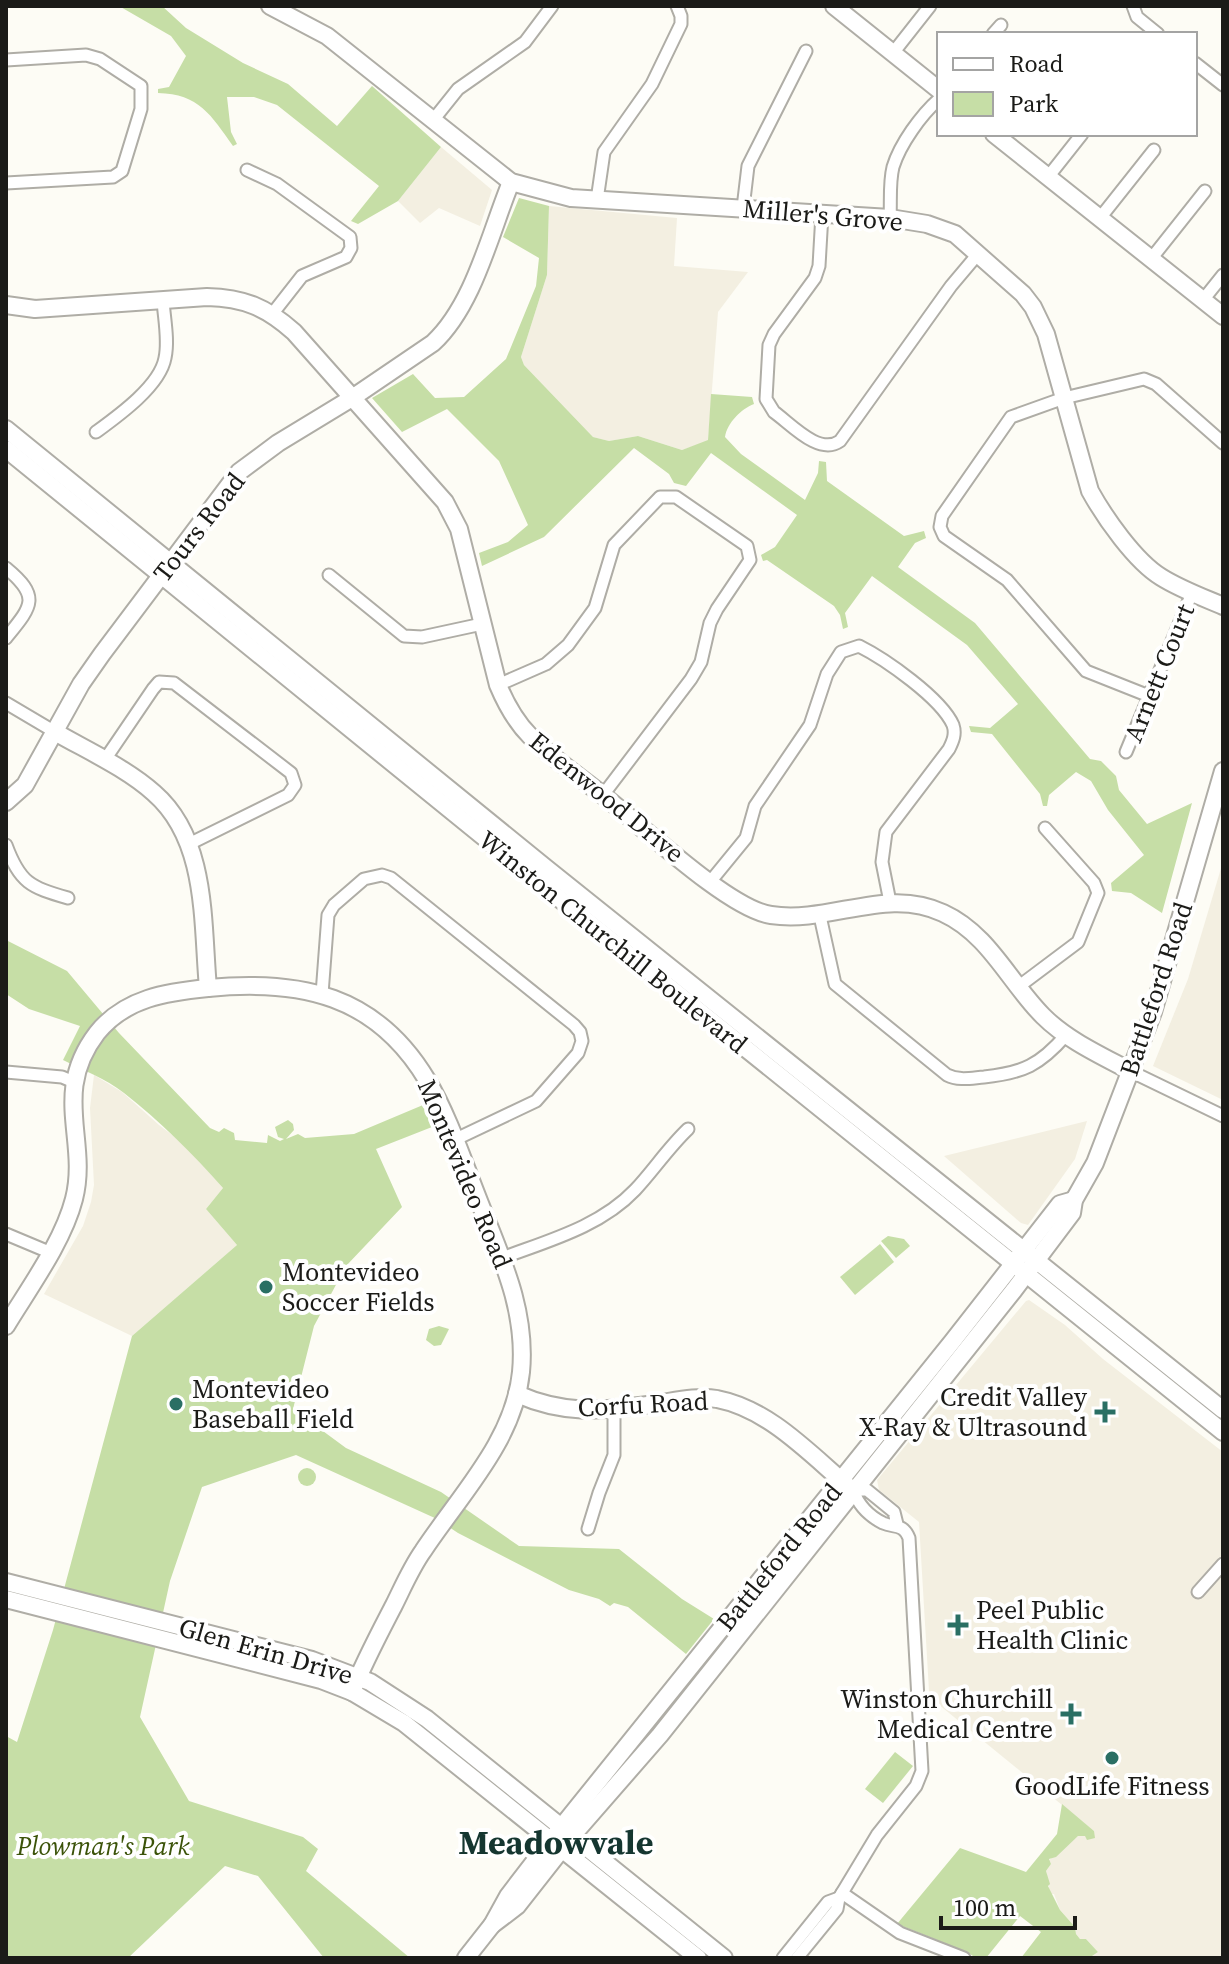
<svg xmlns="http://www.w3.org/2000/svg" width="1229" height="1964" viewBox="0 0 1229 1964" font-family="'Source Serif 4',serif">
	<rect width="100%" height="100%" fill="#fdfcf5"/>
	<g fill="#f3efe1">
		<polygon points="441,147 492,190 480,226 439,208 420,223 398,201"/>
		<polygon points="549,206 677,218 674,266 748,272 718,312 708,441 682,450 638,436 609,441 593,437 524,365 521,357 547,275"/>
		<polygon points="1222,865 1223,866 1223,1100 1153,1066 1188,979"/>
		<polygon points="94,1075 122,1092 159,1125 184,1144 223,1188 206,1209 237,1245 132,1336 44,1294 83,1226 91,1202 94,1185 90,1108"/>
		<polygon points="1087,1121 1075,1159 1028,1225 1021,1223 944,1156"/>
		<polygon points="1029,1300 1065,1325 1103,1359 1223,1452 1223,1958 1089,1958 1098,1952 1086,1939 1080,1939 1076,1934 1075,1927 1060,1910 1054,1894 1050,1894 1046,1871 1051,1864 1049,1860 1078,1836 1085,1836 1094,1831 938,1704 929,1691 919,1522 879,1490 877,1480 1026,1301"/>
	</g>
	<g fill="#c6dea6">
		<path d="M119,6H162L186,28L243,63L288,84L337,126L372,86L441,147L398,201L358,224L351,221L379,186L277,105L254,97H227L231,132L237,144L233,146C211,115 199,94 158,93V89L169,87L186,56L171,36Z"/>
		<path d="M519,198L549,206L547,275L521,357L524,365L593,437L609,441L638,436L682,450L708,440L711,394L752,397L754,404C741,409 727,423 725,437L741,454L805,500L818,473L819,461L826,462L827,481L904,536L924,531L926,538L915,543L898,567L975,623L1090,759L1101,761L1116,776L1119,790L1147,824L1192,803L1162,913L1131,893L1112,891L1111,883L1144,855L1108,810L1091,781L1076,772L1049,795L1047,806H1043L1040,794L992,734L971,732L969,726L990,728L1018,704L967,645L872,576L845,613L848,627L843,629L840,615L834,606L767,560L763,561L761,555L775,547L797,515L711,453L686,486L674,483L669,474L634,448L544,537L482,566L479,553L508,542L528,525L499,461L447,409L402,432L372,398L413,374L435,398L464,397L506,359L536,286L539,258L503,237Z"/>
		<path d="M6,940L67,971L119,1033L210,1128L219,1132L224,1128L234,1133L235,1140L267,1143L268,1135L280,1141L284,1139L278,1137L275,1127L288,1120L293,1124L294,1130L286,1139L298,1134L305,1138L354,1134L423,1105L432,1127L376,1149L402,1207L346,1266L314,1326L293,1409L346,1448L441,1492L519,1546L619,1549L682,1599L714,1619L686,1654L628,1607L614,1603L610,1606L599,1599L569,1590L458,1533L437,1519L296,1455L202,1487L170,1581L140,1717L189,1801L303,1837L318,1849L306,1871L410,1958H324L258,1876L225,1866L128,1958H6V1736L17,1742L53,1630L132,1336L237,1245L206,1209L223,1188C192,1153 160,1121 124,1093C106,1079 83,1070 63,1060L80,1026L29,1009L6,994Z"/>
		<polygon points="888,1236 904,1239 910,1246 896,1258 881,1241"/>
		<polygon points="880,1244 894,1262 855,1295 840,1277"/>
		<polygon points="439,1326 449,1329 441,1345 434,1346 426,1340 429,1329"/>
		<circle cx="307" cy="1477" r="9"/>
		<polygon points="895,1752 913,1766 883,1803 865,1789"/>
		<polygon points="1062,1804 1094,1831 1095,1838 1087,1840 1085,1836 1078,1836 1056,1857 1049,1859 1051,1864 1046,1871 1050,1884 1048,1886 1060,1910 1075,1927 1076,1934 1080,1939 1086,1939 1098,1952 1089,1958 1021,1958 1041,1932 1020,1916 986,1958 976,1958 967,1952 897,1924 960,1848 1026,1872 1057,1834"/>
	</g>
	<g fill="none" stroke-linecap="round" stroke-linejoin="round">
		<defs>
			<g id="street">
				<polyline points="1133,6 1137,17 1158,34"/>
				<polyline points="993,34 1001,25"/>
				<polyline points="893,53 930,6"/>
				<polyline points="6,60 86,55 100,59 141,86 141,109 122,171 113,177 6,183"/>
				<polyline points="1195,63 1223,85"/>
				<polyline points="434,119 458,89 525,42 552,6"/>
				<polyline points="247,170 277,184 350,237 351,248 346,257 302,276 273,313"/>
				<polyline points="1048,177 1082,134"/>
				<polyline points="597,200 604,152 652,84 681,24 681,16 677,6"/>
				<polyline points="743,208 748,166 806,51"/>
				<path d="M822,214L819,266L815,278L774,334L769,345L766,399L774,412C791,424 819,456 840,441L951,286L978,254"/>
				<path d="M890,218C891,201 889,183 893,167C900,144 921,115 939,99"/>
				<polyline points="1100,218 1154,150"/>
				<polyline points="1151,259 1205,191"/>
				<polyline points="1203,300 1223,275"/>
				<path d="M96,432C118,416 160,386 165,358C169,340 164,318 163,300"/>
				<path d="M6,568C41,597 32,606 6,638"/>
				<polyline points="329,575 404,636 422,637 482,624"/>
				<polyline points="498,685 546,664 568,645 595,608 614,545 660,497 676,497 747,546 750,560 717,609 710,623 701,662 691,679 603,795"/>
				<polyline points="1149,696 1086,671 1007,580 944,536 940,527 942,516 1011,417 1064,398 1144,379 1156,384 1223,443"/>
				<polyline points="6,703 55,732"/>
				<polyline points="1126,752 1192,593"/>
				<polyline points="104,761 153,689 159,682 174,683 291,773 295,785 288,795 189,844"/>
				<path d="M6,845C20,883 30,887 68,898"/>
				<path d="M710,882L746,838L755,806L810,725L827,674L841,652L859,646C885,659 941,698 953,725C956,734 953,741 949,749L886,832L882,862L890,902"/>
				<path d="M820,916L835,984L947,1075C959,1081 971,1078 984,1077C1023,1073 1040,1065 1066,1035"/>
				<polyline points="1018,987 1078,942 1098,893 1094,883 1045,828"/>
				<polyline points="322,994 328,915 334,905 364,879 382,875 391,878 574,1025 580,1032 582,1041 578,1053 536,1101 454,1140"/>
				<polyline points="1130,1071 1223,1116"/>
				<polyline points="6,1072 62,1077 74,1082"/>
				<polyline points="6,1234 49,1252"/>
				<path d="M502,1258C547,1241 600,1227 635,1190C653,1171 668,1148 688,1129"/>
				<polyline points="588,1529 599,1493 614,1455 614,1409"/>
				<polyline points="1198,1592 1223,1564"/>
				<polyline points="842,1893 900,1933 964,1958"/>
				<polyline points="783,1958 828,1902 839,1898"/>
				<path d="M797,1958L837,1909L839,1898L877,1835L916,1786L922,1771L909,1538C903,1523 894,1528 883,1523C869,1516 858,1504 853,1490H867L894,1512L897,1524"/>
			</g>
			<g id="secondary">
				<path d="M270,6L327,36L511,182L571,198L890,218L927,224L955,234L1023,294L1033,307L1046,334L1090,491C1105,518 1135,561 1161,577C1180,589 1202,597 1223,606"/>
				<polyline points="834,6 939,90"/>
				<polyline points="994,134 1223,316"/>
				<path d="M6,305L35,309L207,297C244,298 266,307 294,332L445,502L459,529L498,685C506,704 515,721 530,736C552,758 580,777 605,797C642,826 729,909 771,915C830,924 887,886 943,913C989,934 1009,982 1043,1016C1067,1040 1100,1055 1130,1071"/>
				<polyline points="6,429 546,868 1223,1410"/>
				<polyline points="6,449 571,908 1223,1432"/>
				<path d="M55,732C88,751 126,768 154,793C208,840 202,923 208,988"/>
				<path d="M6,802L25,785L81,684L102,654L239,472L278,443L352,398L433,343C474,305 490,233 511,182"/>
				<path d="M6,1326C29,1288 63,1242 74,1199C89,1140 51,1093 97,1033C125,998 167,992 208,988C301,979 376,995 427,1080C449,1117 463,1161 479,1201C501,1257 527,1310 521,1372C514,1441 460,1495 423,1551C411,1568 403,1587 394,1605C379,1634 364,1662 352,1692"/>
				<path d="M517,1394C569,1417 607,1410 662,1403C680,1400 699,1396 717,1399C769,1409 810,1454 849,1487"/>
				<polyline points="6,1582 312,1660 370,1682 427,1719 724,1958"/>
				<polyline points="6,1599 321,1680 352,1692 404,1723 698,1958"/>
				<polyline points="492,1925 517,1906 572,1836 660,1735 1014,1290 1072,1213 1074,1200 1095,1163 1153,1012 1223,771"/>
				<polyline points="466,1958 492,1925 508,1896 551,1840 952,1342 1060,1204 1074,1200"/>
			</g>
		</defs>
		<use href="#street" stroke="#afada6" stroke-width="15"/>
		<use href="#secondary" stroke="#afada6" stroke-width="20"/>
		<use href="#street" stroke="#fff" stroke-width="11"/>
		<use href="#secondary" stroke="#fff" stroke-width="16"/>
	</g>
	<g fill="#2a6f64" stroke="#fff" stroke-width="3">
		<circle cx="266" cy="1287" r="8"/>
		<circle cx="176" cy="1404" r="8"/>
		<path d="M1101 1400h8v8h8v8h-8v8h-8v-8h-8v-8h8z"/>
		<path d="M954 1613h8v8h8v8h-8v8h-8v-8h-8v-8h8z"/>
		<path d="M1067 1702h8v8h8v8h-8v8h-8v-8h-8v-8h8z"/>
		<circle cx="1112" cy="1758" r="8"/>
	</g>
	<g text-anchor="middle" stroke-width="8" stroke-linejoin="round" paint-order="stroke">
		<g font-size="26" fill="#1b1b18" stroke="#fff">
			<text transform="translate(823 215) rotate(5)" y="9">Miller's Grove</text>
			<text transform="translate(199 527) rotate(-52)" y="9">Tours Road</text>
			<text transform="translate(1159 673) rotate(-68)" y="9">Arnett Court</text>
			<text transform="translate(607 797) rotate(39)" y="9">Edenwood Drive</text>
			<text transform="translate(613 942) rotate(39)" y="9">Winston Churchill Boulevard</text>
			<text transform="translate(1156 989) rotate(-72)" y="9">Battleford Road</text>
			<text transform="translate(465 1174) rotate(67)" y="9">Montevideo Road</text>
			<text transform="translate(643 1404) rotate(-3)" y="9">Corfu Road</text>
			<text transform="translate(779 1557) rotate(-51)" y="9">Battleford Road</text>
			<text transform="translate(266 1651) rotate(16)" y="9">Glen Erin Drive</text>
		</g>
		<g font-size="26" fill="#1b1b18" stroke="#fff" text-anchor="start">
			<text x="282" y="1281">Montevideo<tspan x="282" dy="30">Soccer Fields</tspan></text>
			<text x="192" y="1398">Montevideo<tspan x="192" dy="30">Baseball Field</tspan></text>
			<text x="1087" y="1406" text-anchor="end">Credit Valley<tspan x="1087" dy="30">X-Ray &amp; Ultrasound</tspan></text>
			<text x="976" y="1619">Peel Public<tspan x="976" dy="30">Health Clinic</tspan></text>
			<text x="1053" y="1708" text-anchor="end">Winston Churchill<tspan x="1053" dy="30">Medical Centre</tspan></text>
			<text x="1112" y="1795" text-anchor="middle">GoodLife Fitness</text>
		</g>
		<g font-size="26" font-style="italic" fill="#3b5309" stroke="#fff">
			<text x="103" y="1855">Plowman's Park</text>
		</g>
		<g font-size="34" font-weight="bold" fill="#153630" stroke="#fff">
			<text x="556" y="1854">Meadowvale</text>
		</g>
	</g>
	<rect width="1229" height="1964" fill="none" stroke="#1b1b18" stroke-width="16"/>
	<rect x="937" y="32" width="260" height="104" fill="#ffffff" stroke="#a4a4a3" stroke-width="2"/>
	<rect x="953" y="58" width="40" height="12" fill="#ffffff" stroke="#a4a4a3" stroke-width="2"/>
	<text x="1009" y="72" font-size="24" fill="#1b1b18">Road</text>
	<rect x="953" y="92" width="40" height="24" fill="#c6dea6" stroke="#a4a4a3" stroke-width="2"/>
	<text x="1009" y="112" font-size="24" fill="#1b1b18">Park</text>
	<path d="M941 1916v12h134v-12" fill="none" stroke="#1b1b18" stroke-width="4"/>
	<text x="953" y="1916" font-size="24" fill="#1b1b18" stroke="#ffffff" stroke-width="6" paint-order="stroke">100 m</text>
</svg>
